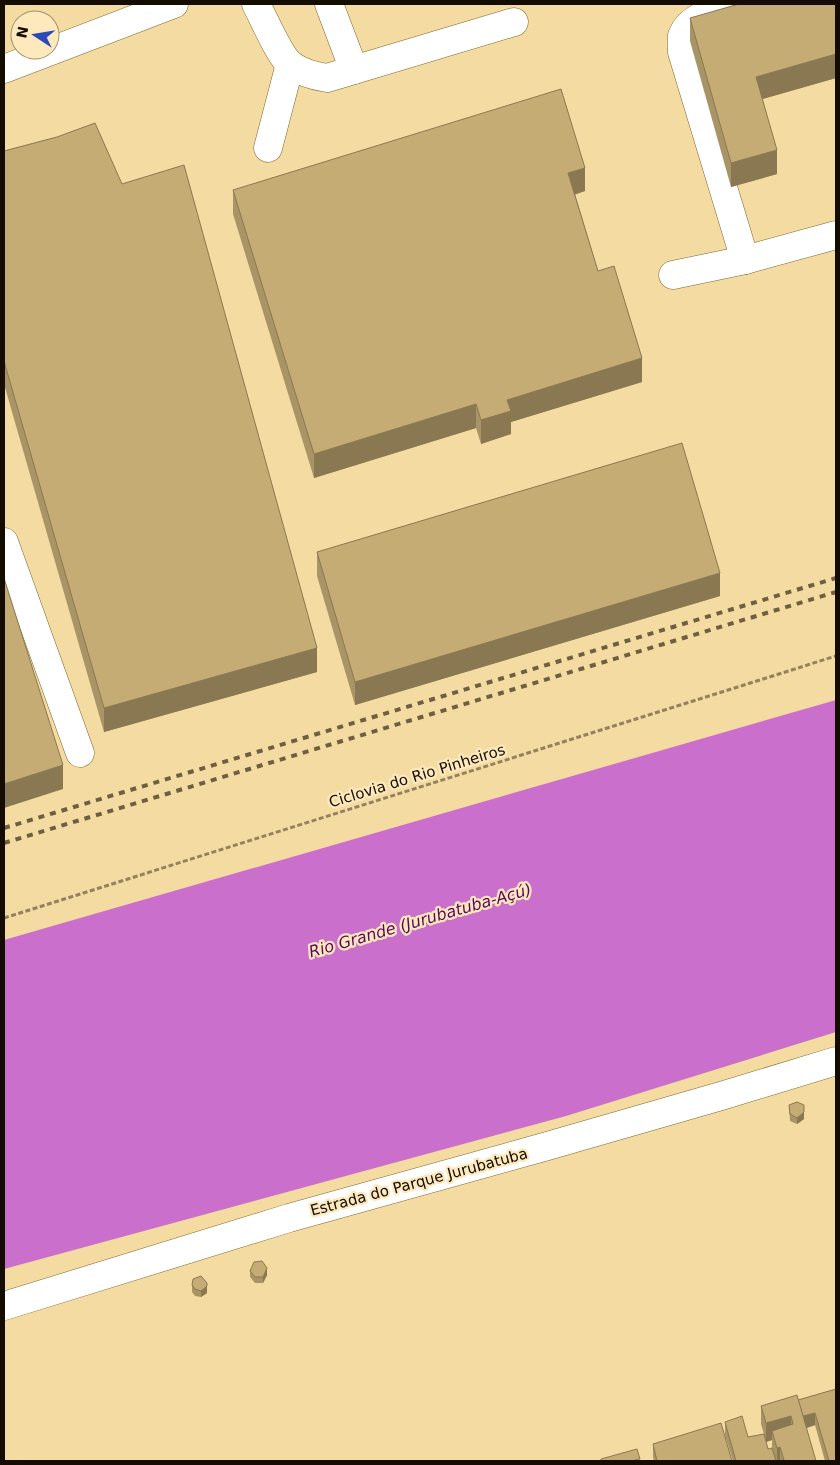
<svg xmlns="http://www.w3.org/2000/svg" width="840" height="1465" viewBox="0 0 840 1465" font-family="'DejaVu Sans',sans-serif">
	<rect width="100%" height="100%" fill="#f4dba2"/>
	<polygon fill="#ca6fcb" points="836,700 836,1032 566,1116 4,1269 4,940"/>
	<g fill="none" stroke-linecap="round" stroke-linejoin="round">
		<defs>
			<g id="minor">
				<path d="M256,4C263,17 280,57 291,65C302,73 314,76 327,78L514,22"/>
				<polyline points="329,4 354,70"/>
				<path d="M745,4C724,10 691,12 682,36C681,41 682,47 682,52L745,260"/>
				<polyline points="268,148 290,64"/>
				<polyline points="673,275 745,260 836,235"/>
				<polyline points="4,542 80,753"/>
				<polyline points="4,1306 289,1218 544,1147 721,1096 836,1061"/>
			</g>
			<polyline id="highway" points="4,69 174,4"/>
		</defs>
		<use href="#minor" stroke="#7f6832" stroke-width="29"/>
		<use href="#highway" stroke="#7f6832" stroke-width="29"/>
		<polyline stroke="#95825d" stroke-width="3" stroke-dasharray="5 2.5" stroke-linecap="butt" points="4,918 836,656"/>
		<use href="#minor" stroke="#fff" stroke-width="28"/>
		<use href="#highway" stroke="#fff" stroke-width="28"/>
		<g stroke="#6f5f41" stroke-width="4" stroke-dasharray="6 6" stroke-linecap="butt">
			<polyline points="4,828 836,578"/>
			<polyline points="4,843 836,592"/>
		</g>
	</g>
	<g fill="#a99465" fill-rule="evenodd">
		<polygon points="836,4 836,78 762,99 777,174 731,187 690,41 690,18"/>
		<polygon points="57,137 317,672 104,732 4,384 4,151"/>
		<polygon points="233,190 585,191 575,194 598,271 642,382 511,422 511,434 481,444 476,428 314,478 233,214"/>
		<polygon points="317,552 720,596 355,705 317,576"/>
		<polygon points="789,1105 804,1119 797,1124 790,1121"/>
		<polygon points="250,1271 267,1275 263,1283 255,1283 250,1277"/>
		<polygon points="192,1285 207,1293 201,1297 195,1296 192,1292"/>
		<path d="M836,1389V1461H825L815,1425L806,1428L816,1461H733L725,1435V1422L748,1437L764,1434L761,1424V1406L798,1400ZM772,1440V1448L768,1449L766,1442Z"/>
		<polygon points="653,1444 732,1461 654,1461 653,1457"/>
	</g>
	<g fill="#8a7852">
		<polygon points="836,54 836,78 756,101 756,77"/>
		<polygon points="777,150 777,174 731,187 731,163"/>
		<polygon points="585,168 585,191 568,197 568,173"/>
		<polygon points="642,358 642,382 511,422 511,434 481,444 481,420 507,400"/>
		<polygon points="476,404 476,428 314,478 314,454"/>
		<polygon points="720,573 720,596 355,705 355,682"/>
		<polygon points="317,648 317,672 104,732 104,708"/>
		<polygon points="63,765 63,789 4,808 4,784"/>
		<polygon points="804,1112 804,1119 797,1124 797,1118"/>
		<polygon points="267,1268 267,1275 263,1283 263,1277"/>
		<polygon points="207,1286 207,1293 201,1297 201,1291"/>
		<polygon points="815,1413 815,1425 801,1430 801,1417"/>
		<polygon points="791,1416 791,1434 772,1431 772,1440 766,1442 766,1423"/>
		<polygon points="780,1447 780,1461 777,1461 777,1448"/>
	</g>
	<g fill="#c5ac75" stroke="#8a7852">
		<polygon points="739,4 836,4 836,54 756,77 777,150 731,163 690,18"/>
		<polygon points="561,89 585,168 568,173 598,271 614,266 642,358 507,400 511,411 481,420 476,404 314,454 233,190"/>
		<polygon points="95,123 122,184 184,165 317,648 104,708 4,361 4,151 57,137"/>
		<polygon points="682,443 720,573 355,682 317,552"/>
		<polygon points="4,578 63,765 4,784"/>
		<polygon points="797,1102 804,1105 804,1112 797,1118 790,1114 789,1105"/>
		<polygon points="262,1261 267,1268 263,1277 255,1277 250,1271 254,1262"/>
		<polygon points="201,1276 207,1283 207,1286 201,1291 195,1289 192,1285 193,1279"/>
		<polygon points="836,1389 836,1461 829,1461 815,1413 803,1416 798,1400"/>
		<polygon points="797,1395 816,1461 779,1461 784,1460 780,1447 777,1448 772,1431 793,1424 791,1416 766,1423 761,1406"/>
		<polygon points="742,1416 748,1437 764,1434 768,1449 772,1448 776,1461 736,1461 725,1422"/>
		<polygon points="721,1423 732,1461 657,1461 653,1444"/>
		<polygon points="637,1449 640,1459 635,1460 636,1461 601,1461 601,1459"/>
	</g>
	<g text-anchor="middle" stroke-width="4.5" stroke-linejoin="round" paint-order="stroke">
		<g font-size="15" fill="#150c00" stroke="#fde9bc">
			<text transform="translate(417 776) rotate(-17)" y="5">Ciclovia do Rio Pinheiros</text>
			<text transform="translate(419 1182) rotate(-15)" y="5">Estrada do Parque Jurubatuba</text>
		</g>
		<g font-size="16" font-style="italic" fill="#5d0460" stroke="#fde9bc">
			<text transform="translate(420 920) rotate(-16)" y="6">Rio Grande (Jurubatuba-Açú)</text>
		</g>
	</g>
	<rect width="840" height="1465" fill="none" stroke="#150c00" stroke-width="10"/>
	<g transform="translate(35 35) rotate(282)"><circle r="24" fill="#fde9bc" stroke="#a09171"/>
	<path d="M0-4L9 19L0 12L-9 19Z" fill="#2a4ab9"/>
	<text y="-8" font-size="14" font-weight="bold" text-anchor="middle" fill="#150c00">N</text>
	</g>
</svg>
